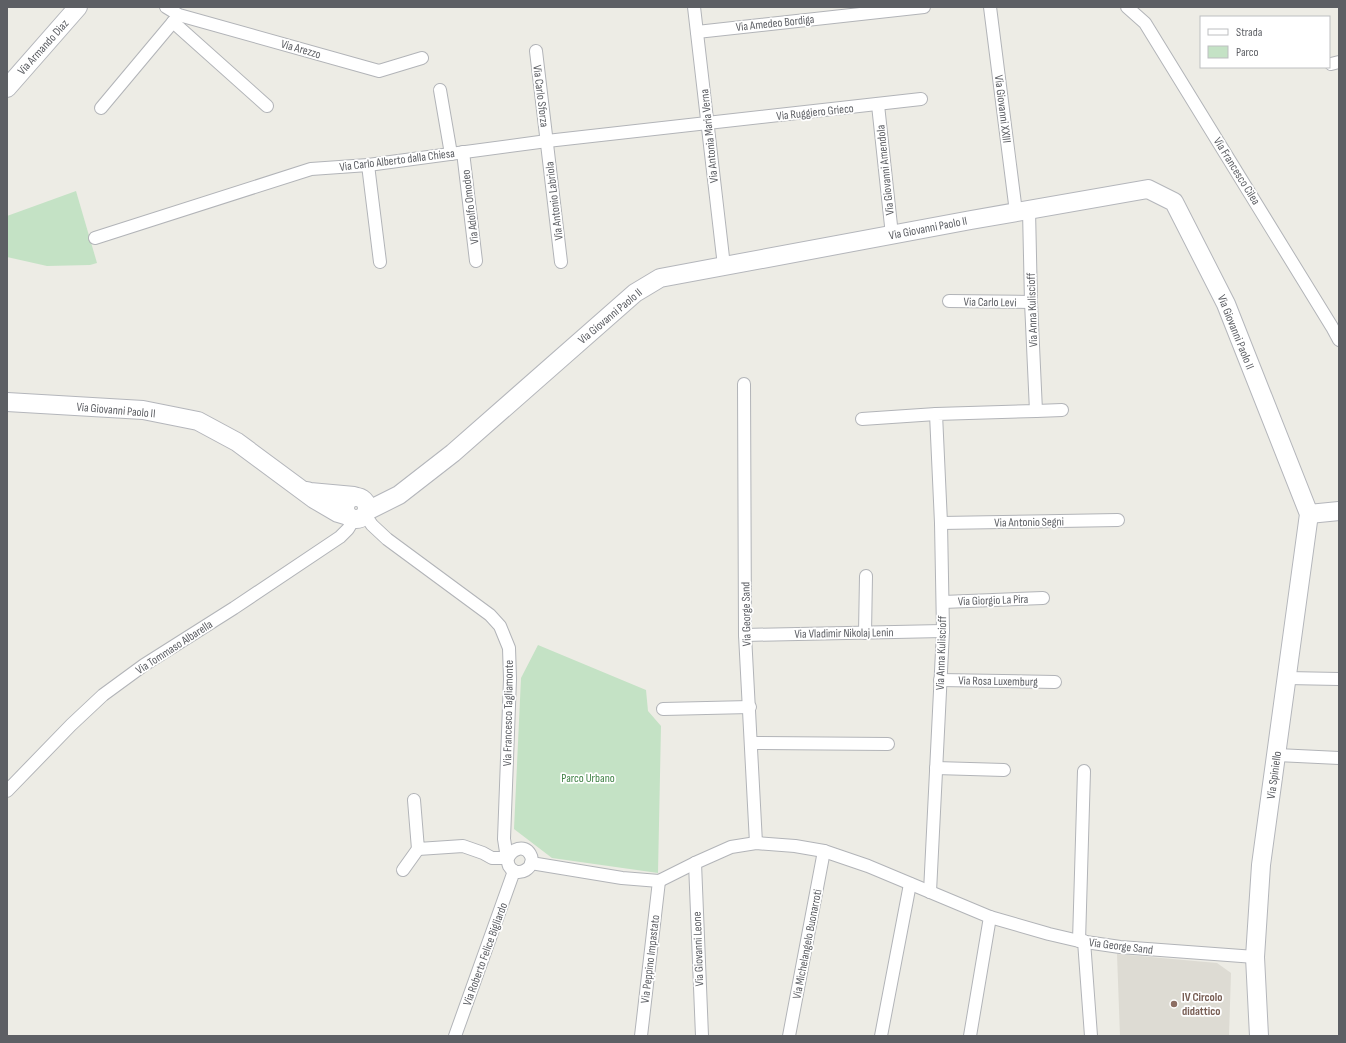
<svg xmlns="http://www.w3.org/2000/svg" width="1346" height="1043" viewBox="0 0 1346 1043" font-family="'Sofia Sans Condensed',sans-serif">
	<rect width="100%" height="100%" fill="#edece5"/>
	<polygon fill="#dddbd3" points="1117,954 1217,963 1231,973 1229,1036 1120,1036"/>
	<g fill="#c4e2c5">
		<polygon points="76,191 97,263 90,265 47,266 7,257 7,216"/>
		<polygon points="538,645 646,690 648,711 661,726 658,873 552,858 514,829 521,678"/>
	</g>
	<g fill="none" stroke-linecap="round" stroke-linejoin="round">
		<defs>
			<g id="street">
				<polyline points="166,7 179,15 379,71 422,58"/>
				<polyline points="694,7 724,266"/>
				<polyline points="990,7 1016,212"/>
				<polyline points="1127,7 1145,23 1332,327 1339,340"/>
				<polyline points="173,22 267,106"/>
				<polyline points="697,32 924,7"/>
				<polyline points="536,51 561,262"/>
				<polyline points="1331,64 1339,62"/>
				<polyline points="440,90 451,154"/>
				<polyline points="878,105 892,235"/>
				<polyline points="101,108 178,16"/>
				<polyline points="463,152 476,261"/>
				<polyline points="368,165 380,262"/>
				<polyline points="95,238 311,169 368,165 547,141 921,99"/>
				<polyline points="949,301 1031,302"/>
				<polyline points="744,384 745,635 756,843"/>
				<polyline points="1036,411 1062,410"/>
				<polyline points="862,419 936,414"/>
				<path d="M365,515L372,525L387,539L490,615L500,626L509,648L510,679L504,839C505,844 507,862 509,866C517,880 538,867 530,854C524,844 512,849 508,858"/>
				<polyline points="941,523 1118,520"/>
				<polyline points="943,602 1043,598"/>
				<polyline points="865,633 866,576"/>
				<polyline points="745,635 943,631"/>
				<polyline points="1287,678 1339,679"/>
				<polyline points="940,680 1055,682"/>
				<polyline points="663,709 750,707"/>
				<polyline points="752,743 888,744"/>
				<polyline points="1277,755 1339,758"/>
				<polyline points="936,768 1004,770"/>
				<polyline points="7,791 71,725 103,695 144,665 234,608 340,537 348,529 354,519"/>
				<polyline points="414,800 418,849 463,846 483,853 492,858 508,858"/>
				<polyline points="531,863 622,878 659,881 695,863 731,847 756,843 795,846 824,851 868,866 990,917 1049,934 1079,941 1120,947 1255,957"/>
				<polyline points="695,863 702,1036"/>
				<polyline points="403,870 418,849"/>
				<polyline points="930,892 943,631 941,523 936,414 1036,411 1031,302 1029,210"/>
				<polyline points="1079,941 1084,771"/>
				<polyline points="1084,941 1091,1036"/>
				<polyline points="455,1036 514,871"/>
				<polyline points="641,1036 659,881"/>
				<polyline points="789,1036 824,851"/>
				<polyline points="881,1036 910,884"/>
				<polyline points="970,1036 990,917"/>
			</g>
			<g id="secondary">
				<polyline points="7,88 78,7"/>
				<polyline points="7,402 143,410 198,421 237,442 314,499 338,513 348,516"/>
				<polyline points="307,491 310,492 354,496"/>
				<circle cx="356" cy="508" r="11"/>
				<polyline points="367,511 399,495 453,453 635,293 660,278 971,220 1148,189 1174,202 1226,304 1309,514 1261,865 1255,957 1259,1036"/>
				<polyline points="1309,514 1339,511"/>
			</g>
		</defs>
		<use href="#street" stroke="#b2b4b8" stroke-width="14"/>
		<use href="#secondary" stroke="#b4b6bb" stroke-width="20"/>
		<use href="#street" stroke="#fff" stroke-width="12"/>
		<use href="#secondary" stroke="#fff" stroke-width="18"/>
	</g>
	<circle fill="#8d6e63" stroke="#fff" stroke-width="1.5" cx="1174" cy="1004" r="4"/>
	<g text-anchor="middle" stroke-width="3.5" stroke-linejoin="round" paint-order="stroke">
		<g font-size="12" fill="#5d5f64" stroke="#fff">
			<text transform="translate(775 23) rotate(-6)" y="4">Via Amedeo Bordiga</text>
			<text transform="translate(43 47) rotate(-48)" y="4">Via Armando Diaz</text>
			<text transform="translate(301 49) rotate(16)" y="4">Via Arezzo</text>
			<text transform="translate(541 96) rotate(83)" y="4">Via Carlo Sforza</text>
			<text transform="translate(1003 109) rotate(83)" y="4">Via Giovanni XXIII</text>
			<text transform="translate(815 112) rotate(-6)" y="4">Via Ruggiero Grieco</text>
			<text transform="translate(709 136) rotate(-96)" y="4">Via Antonia Maria Verna</text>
			<text transform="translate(397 160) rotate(-7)" y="4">Via Carlo Alberto dalla Chiesa</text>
			<text transform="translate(885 170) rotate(-96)" y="4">Via Giovanni Amendola</text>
			<text transform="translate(1237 171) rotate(58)" y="4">Via Francesco Cilea</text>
			<text transform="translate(554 201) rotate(-97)" y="4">Via Antonio Labriola</text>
			<text transform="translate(470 207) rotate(-97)" y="4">Via Adolfo Omodeo</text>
			<text transform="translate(928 228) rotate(-11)" y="4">Via Giovanni Paolo II</text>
			<text transform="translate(990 302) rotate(1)" y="4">Via Carlo Levi</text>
			<text transform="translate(1032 310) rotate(-92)" y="4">Via Anna Kuliscioff</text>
			<text transform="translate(610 316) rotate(-40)" y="4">Via Giovanni Paolo II</text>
			<text transform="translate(1236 332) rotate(68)" y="4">Via Giovanni Paolo II</text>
			<text transform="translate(116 410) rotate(5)" y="4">Via Giovanni Paolo II</text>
			<text transform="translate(1029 522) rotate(-1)" y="4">Via Antonio Segni</text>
			<text transform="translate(993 600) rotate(-2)" y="4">Via Giorgio La Pira</text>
			<text transform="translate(746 614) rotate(-91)" y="4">Via George Sand</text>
			<text transform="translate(844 633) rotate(-1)" y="4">Via Vladimir Nikolaj Lenin</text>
			<text transform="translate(174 647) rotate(-33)" y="4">Via Tommaso Albarella</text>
			<text transform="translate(941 653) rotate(-88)" y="4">Via Anna Kuliscioff</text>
			<text transform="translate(998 681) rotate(1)" y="4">Via Rosa Luxemburg</text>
			<text transform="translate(508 713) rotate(-89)" y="4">Via Francesco Tagliamonte</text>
			<text transform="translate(1274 775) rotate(-82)" y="4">Via Spiniello</text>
			<text transform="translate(807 944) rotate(-79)" y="4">Via Michelangelo Buonarroti</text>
			<text transform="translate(1121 946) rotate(7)" y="4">Via George Sand</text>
			<text transform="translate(698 949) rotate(-92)" y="4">Via Giovanni Leone</text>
			<text transform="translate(485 954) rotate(-70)" y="4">Via Roberto Felice Bigliardo</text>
			<text transform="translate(650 959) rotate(-83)" y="4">Via Peppino Impastato</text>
		</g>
		<g font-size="12" fill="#3e8144" stroke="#fff">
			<text x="588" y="782">Parco Urbano</text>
		</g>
		<g font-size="12" font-weight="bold" fill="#785e54" stroke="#fff" text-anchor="start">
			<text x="1182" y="1001">IV Circolo<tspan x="1182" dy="14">didattico</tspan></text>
		</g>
	</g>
	<rect width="1346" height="1043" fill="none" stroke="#5d5f64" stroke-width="16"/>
	<rect x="1200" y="16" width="130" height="52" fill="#ffffff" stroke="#bebfc1"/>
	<rect x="1208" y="29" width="20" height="6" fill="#ffffff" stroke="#bebfc1"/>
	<text x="1236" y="36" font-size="12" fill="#5d5f64">Strada</text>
	<rect x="1208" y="46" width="20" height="12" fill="#c4e2c5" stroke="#bebfc1"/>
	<text x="1236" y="56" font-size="12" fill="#5d5f64">Parco</text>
</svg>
